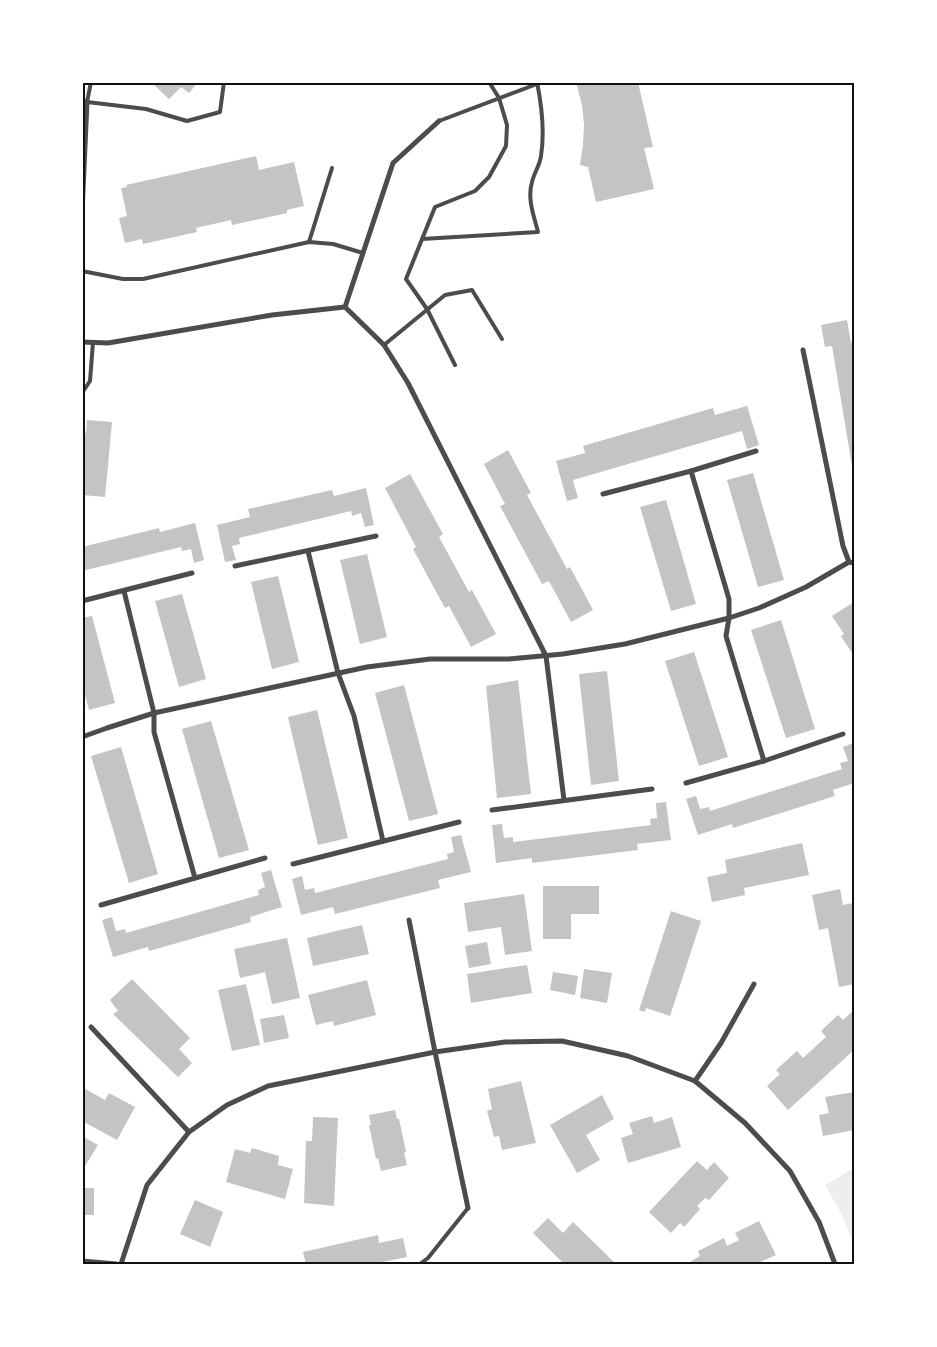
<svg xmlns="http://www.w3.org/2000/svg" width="937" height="1347" viewBox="0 0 937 1347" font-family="'Nunito Sans',sans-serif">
	<rect width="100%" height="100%" fill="#fff"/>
	<polygon fill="#eee" points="854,1168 854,1242 851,1238 841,1213 825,1185"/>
	<g fill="#c4c4c4">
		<polygon points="151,82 198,82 189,93 181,87 169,99"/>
		<polygon points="576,82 638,82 653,147 644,148 654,189 596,202 588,167 580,165 583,145 584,124 582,105"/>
		<polygon points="256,156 259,170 294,162 304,206 287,210 287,213 232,225 231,220 196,228 197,232 143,244 142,239 125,243 119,218 127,216 121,188 127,187 126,185"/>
		<polygon points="847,320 851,343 854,342 854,472 853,472 832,346 825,347 821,325"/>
		<polygon points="747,406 759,445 747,449 742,431 573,480 578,498 567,501 556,461 585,453 583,446 713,408 715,415"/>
		<polygon points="87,420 112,422 105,497 82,495 82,433 86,433"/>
		<polygon points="508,450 531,493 527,495 567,569 570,567 593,610 571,622 549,581 542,584 500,506 505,504 484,464"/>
		<polygon points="753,473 784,580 758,587 727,480"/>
		<polygon points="410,474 443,534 439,537 469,592 472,590 496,634 471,647 449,606 445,608 413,549 416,547 385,488"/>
		<polygon points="366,488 374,525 365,527 361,513 352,516 351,511 239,538 240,544 232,546 236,560 225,562 217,525 250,517 248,509 332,490 334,496"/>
		<polygon points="666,500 696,604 671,611 640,507"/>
		<polygon points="195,523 204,560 194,563 191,549 182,551 181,547 82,571 82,547 159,528 160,532"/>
		<polygon points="367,554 387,637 360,644 340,560"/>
		<polygon points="278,576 299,662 272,669 251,582"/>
		<polygon points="182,594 206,679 179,687 155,601"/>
		<polygon points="854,602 854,656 841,636 844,634 832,616"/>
		<polygon points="92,616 115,703 89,710 82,684 82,618"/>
		<polygon points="781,620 815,729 786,738 751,630"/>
		<polygon points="694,652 728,757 699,766 665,661"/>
		<polygon points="607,671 619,781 591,785 579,674"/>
		<polygon points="518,680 531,794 497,798 486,686"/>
		<polygon points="404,685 438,814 409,821 375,693"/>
		<polygon points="317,710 348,838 318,845 288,717"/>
		<polygon points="211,721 249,850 219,858 182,729"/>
		<polygon points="853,743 854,748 854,783 833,790 835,796 733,828 732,824 698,835 686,799 696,796 700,809 709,807 710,811 842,769 840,763 848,761 843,747"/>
		<polygon points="121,747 158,874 129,883 91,756"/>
		<polygon points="666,802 671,840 637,844 638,850 532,863 532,858 496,863 492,825 502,824 504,838 513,837 513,842 651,825 650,819 657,818 656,803"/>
		<polygon points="461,835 471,872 438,880 440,888 335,914 333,907 301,915 292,879 302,876 305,890 314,888 315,893 448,859 447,854 454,852 451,837"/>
		<polygon points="802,843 809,875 744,888 745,895 712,902 707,877 727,873 725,860"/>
		<polygon points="271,870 282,907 250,917 251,922 149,951 148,947 113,957 102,920 112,917 116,931 125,929 126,933 259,895 258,890 265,887 261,873"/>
		<polygon points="543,886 599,886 599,914 571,914 571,939 543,939"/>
		<polygon points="840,889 843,905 853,903 854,911 854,984 839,987 828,928 819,930 812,895"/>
		<polygon points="524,894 532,951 505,955 501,927 468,932 464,903"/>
		<polygon points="671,911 701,921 670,1016 646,1008 645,1012 639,1010"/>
		<polygon points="362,925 369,954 313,966 307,938"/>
		<polygon points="287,938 300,998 272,1004 265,972 240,978 234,949"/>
		<polygon points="487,942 491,964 469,968 465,946"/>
		<polygon points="82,957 84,957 85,969 82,970"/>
		<polygon points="527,965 532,993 471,1003 467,974"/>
		<polygon points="584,969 612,973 607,1003 580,998"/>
		<polygon points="553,972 578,976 575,995 550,990"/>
		<polygon points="132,979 190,1038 179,1049 192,1063 178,1077 113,1014 118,1011 110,1000"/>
		<polygon points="367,980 376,1015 334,1026 333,1021 316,1025 308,995"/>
		<polygon points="246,984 260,1045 232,1051 218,990"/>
		<polygon points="854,1010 854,1050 788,1110 767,1086 780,1074 776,1070 797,1051 803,1058 826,1037 821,1031 838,1015 843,1020"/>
		<polygon points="284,1015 289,1038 264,1043 260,1019"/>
		<polygon points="521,1081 536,1143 502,1150 499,1136 494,1137 487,1111 492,1109 488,1089"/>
		<polygon points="82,1087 105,1100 109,1093 135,1107 117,1140 82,1121"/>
		<polygon points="854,1092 854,1130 823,1136 819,1115 829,1113 825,1097"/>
		<polygon points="602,1095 614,1119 586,1135 600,1160 577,1173 550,1125"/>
		<polygon points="395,1110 397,1119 399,1119 406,1152 404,1153 407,1165 381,1171 378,1158 376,1159 369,1125 371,1125 369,1115"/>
		<polygon points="652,1116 654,1123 672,1117 681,1147 628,1163 621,1138 633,1134 629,1123"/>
		<polygon points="313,1117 338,1118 334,1206 304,1203 306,1141 312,1141"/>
		<polygon points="82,1136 98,1145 82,1171"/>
		<polygon points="252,1148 279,1156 278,1165 293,1169 285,1199 226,1182 235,1149 250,1153"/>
		<polygon points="697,1161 707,1170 714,1162 729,1178 709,1200 705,1198 697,1206 700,1209 684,1227 680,1223 671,1233 649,1212"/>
		<rect x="82" y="1188" width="12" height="27"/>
		<polygon points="195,1200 223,1212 210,1247 180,1234"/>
		<polygon points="548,1218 563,1233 573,1222 616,1264 564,1264 533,1233"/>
		<polygon points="759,1221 776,1255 756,1264 692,1264 691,1261 700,1256 698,1251 724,1238 727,1246 739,1240 735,1233"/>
		<polygon points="378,1235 379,1243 403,1238 407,1257 372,1264 306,1264 303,1252"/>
	</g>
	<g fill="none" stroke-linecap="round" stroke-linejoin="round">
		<g stroke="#4c4c4c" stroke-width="4">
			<polyline points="82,100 87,102 146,109 187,121 220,112 224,82"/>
			<polyline points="87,102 91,82"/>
			<polyline points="439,121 537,84"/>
			<path d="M422,239L538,232C534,216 527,199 532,182C534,173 540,165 541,156C545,131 542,107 537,82"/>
			<polyline points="309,242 332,168"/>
			<polyline points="82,271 123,279 143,279 309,242 333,244 363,253"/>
			<polyline points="384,345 445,295 472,290 502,339"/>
			<polyline points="455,365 427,309 406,279 435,207 475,191 489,177 506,146 507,125 499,98 489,82"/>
			<polyline points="82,393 90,381 93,342"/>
			<polyline points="420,1264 428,1258 468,1208"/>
		</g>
		<g stroke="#4c4c4c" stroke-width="5">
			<polyline points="82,212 87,102"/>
			<polyline points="345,307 393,163 439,121"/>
			<polyline points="82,342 108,343 272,315 345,307 384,345 408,383 546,656 564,800"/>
			<polyline points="803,350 843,546 849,562"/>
			<polyline points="691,471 729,599 729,618 726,636 764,761"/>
			<polyline points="603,494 691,471 756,451"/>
			<polyline points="308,551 338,673 354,716 383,841"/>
			<polyline points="235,566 376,536"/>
			<polyline points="124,591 154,713 154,732 195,878"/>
			<polyline points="82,601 192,573"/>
			<polyline points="82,737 107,728 154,713 367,667 430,659 509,659 563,654 625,644 729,618 759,608 806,587 849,562 854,563"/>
			<polyline points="686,783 764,761 843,734"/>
			<polyline points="492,810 652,789"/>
			<polyline points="293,864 459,822"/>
			<polyline points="101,905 265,858"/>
			<polyline points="409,920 435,1052 468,1208"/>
			<polyline points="91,1027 189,1132"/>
			<polyline points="695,1081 721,1043 754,984"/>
			<polyline points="82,1261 116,1264"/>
			<polyline points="121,1264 147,1185 189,1132 227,1105 268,1086 435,1052 505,1042 562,1041 628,1056 695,1081 745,1123 790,1171 819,1222 835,1264"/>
		</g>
	</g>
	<rect width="937" height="1347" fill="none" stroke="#ffffff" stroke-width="168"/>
	<rect x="84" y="84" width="769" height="1179" fill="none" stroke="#111" stroke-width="2"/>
</svg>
